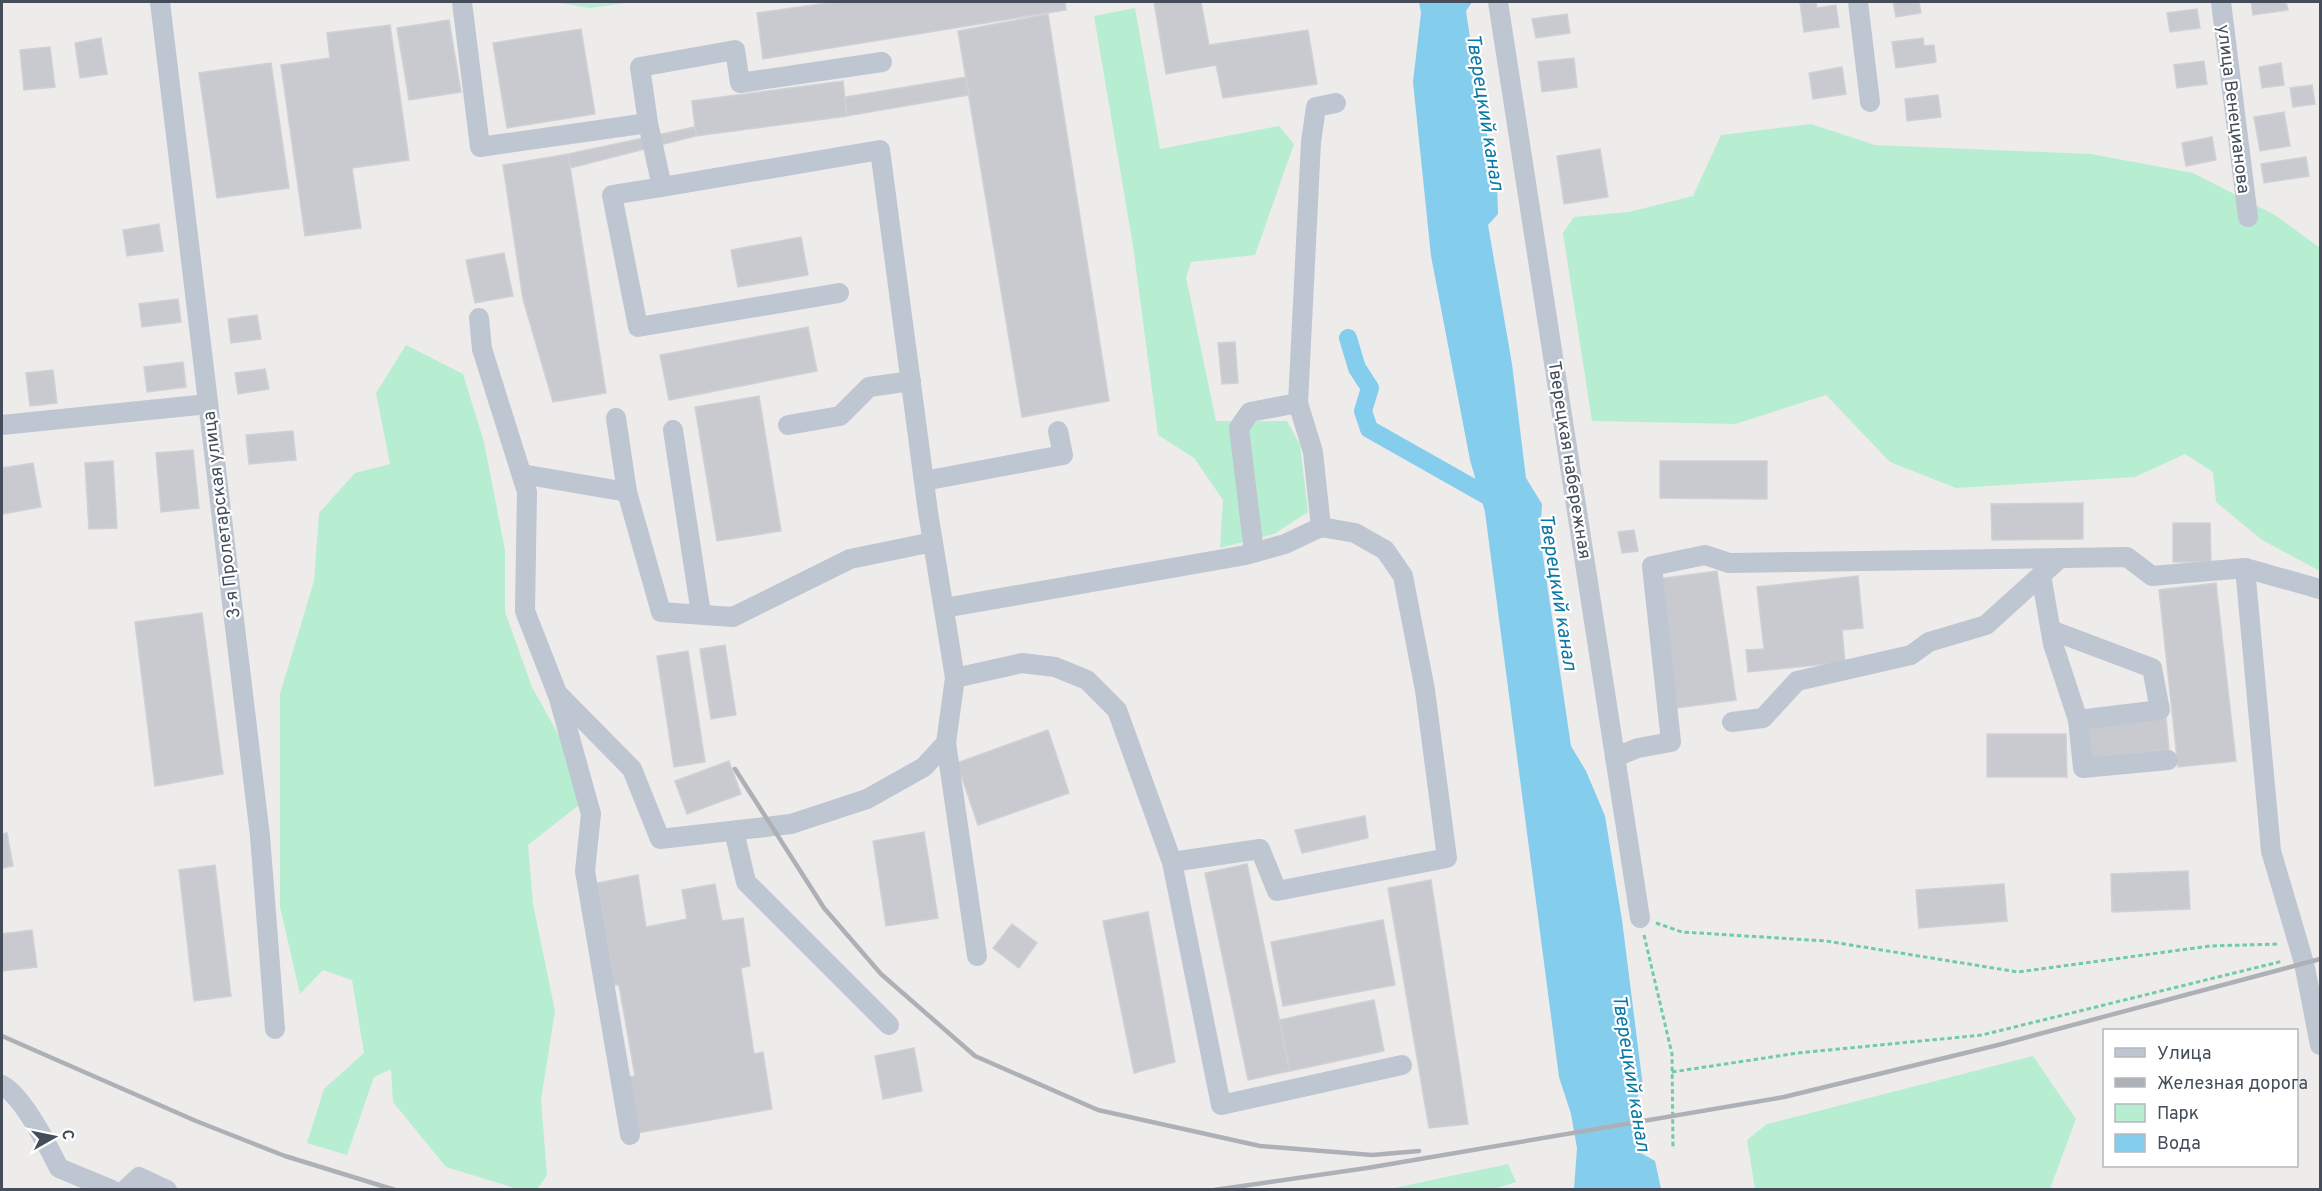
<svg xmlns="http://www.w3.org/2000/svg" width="2322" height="1191" viewBox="0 0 2322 1191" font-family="Overpass,sans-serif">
	<rect width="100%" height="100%" fill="#eeebeb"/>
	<g fill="#b7eed1">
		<polygon points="554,2 635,2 590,8"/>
		<polygon points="1135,8 1160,149 1279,126 1294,144 1255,255 1191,262 1186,277 1216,421 1287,421 1300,445 1308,512 1274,534 1220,548 1223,500 1194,458 1158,435 1133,246 1094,16"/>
		<polygon points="1811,124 1875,145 2091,154 2193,173 2275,215 2320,248 2320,571 2262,540 2216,502 2213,472 2185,454 2135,477 1956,488 1890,462 1826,395 1735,424 1592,421 1563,233 1574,217 1629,212 1693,196 1721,135"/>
		<polygon points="406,345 463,374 484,442 505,550 505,612 532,687 567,750 579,805 528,845 533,904 555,1011 541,1100 547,1175 537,1189 518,1189 446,1167 393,1102 391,1069 374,1077 347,1155 307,1143 324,1089 364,1053 352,980 323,970 300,994 280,907 280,694 314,581 319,513 355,473 390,464 376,393"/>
		<polygon points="2033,1056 2076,1119 2050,1189 1755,1189 1747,1140 1767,1124"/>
		<polygon points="1508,1164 1516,1182 1494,1189 1389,1189"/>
	</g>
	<polygon fill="#84cdec" points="1419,2 1472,2 1466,11 1477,85 1497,183 1498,214 1488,225 1512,364 1526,478 1542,504 1540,536 1571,746 1586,771 1605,816 1622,920 1643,1087 1632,1106 1639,1152 1655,1161 1661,1189 1574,1189 1577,1148 1571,1114 1559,1077 1485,512 1470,460 1431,256 1413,82 1421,13"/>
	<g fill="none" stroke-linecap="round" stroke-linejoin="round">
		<polyline stroke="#84cdec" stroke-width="18" points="1348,338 1357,368 1370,388 1363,411 1369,429 1500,503"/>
	</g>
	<g fill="#c8cad0" stroke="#cfd1d7" stroke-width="1.5">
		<polygon points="835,2 1065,2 1066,10 763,59 757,13"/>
		<polygon points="1154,2 1201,2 1209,45 1308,30 1317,84 1223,98 1216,65 1166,74"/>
		<polygon points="1816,2 1817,8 1836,5 1839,27 1804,32 1800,3"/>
		<polygon points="1893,2 1919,2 1921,13 1896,17"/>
		<polygon points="2251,2 2286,2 2288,10 2253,15"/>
		<polygon points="2197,9 2200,28 2170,32 2167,13"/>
		<polygon points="1048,14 1109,401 1022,417 958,31"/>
		<polygon points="1567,14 1570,33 1536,38 1532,19"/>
		<polygon points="449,20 461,92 409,100 397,28"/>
		<polygon points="390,25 409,160 352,168 361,228 305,236 281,65 330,58 327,33"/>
		<polygon points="581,29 595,114 507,128 493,43"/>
		<polygon points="101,38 107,74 80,78 75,43"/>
		<polygon points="1923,38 1924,46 1934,45 1936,62 1896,68 1892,42"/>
		<polygon points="50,47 55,87 24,90 20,50"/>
		<polygon points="1574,58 1577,87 1542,92 1538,62"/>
		<polygon points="2204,61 2207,84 2177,88 2174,65"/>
		<polygon points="271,63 289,188 217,198 199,73"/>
		<polygon points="2281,63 2284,85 2262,88 2259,67"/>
		<polygon points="1842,67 1846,94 1813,99 1809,73"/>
		<polygon points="966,77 969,95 847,116 845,97"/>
		<polygon points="843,81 847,116 696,136 692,101"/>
		<polygon points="2312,85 2315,104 2293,107 2290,88"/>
		<polygon points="1938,95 1941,117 1907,121 1905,99"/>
		<polygon points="2284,112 2290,146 2260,151 2254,117"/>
		<polygon points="695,127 696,136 570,168 568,154"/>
		<polygon points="2212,137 2216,160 2186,166 2182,143"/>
		<polygon points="1600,149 1608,197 1564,204 1557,156"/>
		<polygon points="568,154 606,393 553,402 523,299 503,165"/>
		<polygon points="2306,157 2309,176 2264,183 2261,164"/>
		<polygon points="159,224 163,251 127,256 123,230"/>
		<polygon points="801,237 808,275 738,287 731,250"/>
		<polygon points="504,253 513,296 475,303 466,260"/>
		<polygon points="178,299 181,322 142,327 139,304"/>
		<polygon points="257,315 261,339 231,343 228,319"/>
		<polygon points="808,327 817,371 669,400 660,355"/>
		<polygon points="1235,342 1238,383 1222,384 1218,343"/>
		<polygon points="183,362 186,387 147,392 144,367"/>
		<polygon points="265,369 269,389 238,394 235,373"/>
		<polygon points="53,370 57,403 30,406 26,373"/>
		<polygon points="759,396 781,531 717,541 695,407"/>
		<polygon points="293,431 296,460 249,464 246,435"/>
		<polygon points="193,450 199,508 161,512 156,453"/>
		<polygon points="113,461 117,528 89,529 85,463"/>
		<polygon points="1660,461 1767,461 1767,499 1660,498"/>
		<polygon points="33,463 41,507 2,514 2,468"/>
		<polygon points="2083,503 2083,539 1992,540 1991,504"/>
		<polygon points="2173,523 2210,523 2211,562 2173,562"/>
		<polygon points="1634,530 1638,551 1622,553 1618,532"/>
		<polygon points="1717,571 1736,700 1677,708 1658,579"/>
		<polygon points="1858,576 1863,628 1842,630 1845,662 1748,672 1746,650 1764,649 1757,587"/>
		<polygon points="2216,583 2236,761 2178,767 2159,590"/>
		<polygon points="202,613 223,774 155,786 135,622"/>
		<polygon points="725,645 736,715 711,719 700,649"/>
		<polygon points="688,651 705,762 674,767 657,656"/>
		<polygon points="2166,718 2169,750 2090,758 2087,726"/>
		<polygon points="1048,730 1069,793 978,825 957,763"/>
		<polygon points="1987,734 2066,734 2067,777 1987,777"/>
		<polygon points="729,761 741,794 687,814 675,781"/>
		<polygon points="1365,816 1368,838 1302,853 1295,830"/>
		<polygon points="924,832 938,918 886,926 873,841"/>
		<polygon points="7,833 13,866 2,868 2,834"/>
		<polygon points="1247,864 1290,1071 1248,1080 1205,873"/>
		<polygon points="215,865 231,996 194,1001 179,870"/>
		<polygon points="2188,871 2190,909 2112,912 2111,874"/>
		<polygon points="638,875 646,927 687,919 682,890 715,884 722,921 743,918 750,966 741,968 754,1054 763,1052 772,1109 638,1133 628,1077 635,1076 619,985 614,985 597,883"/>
		<polygon points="1431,880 1468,1124 1429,1128 1388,888"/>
		<polygon points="2004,884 2007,921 1919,928 1916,890"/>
		<polygon points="1148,912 1175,1062 1134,1073 1103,921"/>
		<polygon points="1383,920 1395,985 1283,1006 1271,942"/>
		<polygon points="1012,924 1037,943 1019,968 993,948"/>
		<polygon points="32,930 37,967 2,971 2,934"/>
		<polygon points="1374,1000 1384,1051 1290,1071 1279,1020"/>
		<polygon points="914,1048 922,1091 883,1099 875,1056"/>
	</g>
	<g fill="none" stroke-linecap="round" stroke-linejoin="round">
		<g stroke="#6fcca6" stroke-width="3" stroke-dasharray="4.5 3" stroke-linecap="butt">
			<polyline points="1656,923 1682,932 1826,941 2018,972 2210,946 2279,944"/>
			<polyline points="1644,935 1672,1054 1673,1149"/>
			<polyline points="1672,1072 1798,1053 1982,1035 2283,961"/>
		</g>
		<g stroke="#bec6d1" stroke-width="20">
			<polyline points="160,2 260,836 275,1029"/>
			<polyline points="462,2 480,147 648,123 662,187 880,150 928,512 955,678 1022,663 1055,667 1087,680 1117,710 1172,862 1221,1105 1402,1065"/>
			<polyline points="1498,2 1640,918"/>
			<polyline points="1858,2 1870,102"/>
			<polyline points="2221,2 2248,217"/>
			<polyline points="648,123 640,67 735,50 740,83 882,62"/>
			<polyline points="662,187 612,195 638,327 839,293"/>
			<polyline points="479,318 482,349 527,492 525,611 557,693 632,769 660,839 791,824 867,799 924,767 946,743 955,678"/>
			<polyline points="1298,403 1313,452 1321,527"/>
			<polyline points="616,418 627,492"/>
			<polyline points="2,425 208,404"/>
			<polyline points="788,425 840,416 869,387 911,381"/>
			<polyline points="673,430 701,614"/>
			<polyline points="522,474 627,492 661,612 733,617 850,559 933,542"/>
			<polyline points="924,481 1063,455 1058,431"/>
			<polyline points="1254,552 1239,428 1250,412 1298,403 1311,142 1316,107 1336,103"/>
			<polyline points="2041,575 2053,644 2078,720 2083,768 2168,760"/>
			<polyline points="944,608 1246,555 1285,544 1321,527 1355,533 1385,550 1403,576 1425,690 1447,858 1277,891 1260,849 1172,862"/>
			<polyline points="2051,630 2152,668 2160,710 2078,720"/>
			<polyline points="558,695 591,814 585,871 630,1135"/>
			<polyline points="1732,722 1763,718 1797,681 1911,655 1929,642 1986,625 2060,558"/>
			<polyline points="946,743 977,956"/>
			<polyline points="1615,757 1638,748 1671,742 1652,566 1705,555 1729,563 2127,557 2152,576 2245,568"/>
			<polyline points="734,831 746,882 889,1025"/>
			<polyline points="2320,1045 2304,963 2271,851 2245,568 2320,589"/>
			<path d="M2,1085C23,1096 48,1146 59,1168L112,1190"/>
			<polyline points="125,1190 139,1177 167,1190"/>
		</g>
		<g stroke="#adb0b6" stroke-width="4.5">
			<polyline points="735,769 824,908 881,974 975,1056 1098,1110 1260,1146 1372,1155 1419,1151"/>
			<polyline points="2,1036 196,1121 285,1156 395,1190"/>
			<polyline points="1214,1190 1367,1168 1784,1097 1998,1045 2320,959"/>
		</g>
	</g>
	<g text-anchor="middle" stroke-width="4.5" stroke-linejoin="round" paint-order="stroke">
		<g font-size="18" fill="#444d59" stroke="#fff">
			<text transform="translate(2234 109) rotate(83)" y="6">улица Венецианова</text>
			<text transform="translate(1570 460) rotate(81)" y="6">Тверецкая набережная</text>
			<text transform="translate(221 515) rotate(-97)" y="6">3-я Пролетарская улица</text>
		</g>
		<g font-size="20" font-style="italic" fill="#0b78a5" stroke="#fff">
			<text transform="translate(1486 112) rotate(81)" y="7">Тверецкий канал</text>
			<text transform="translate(1559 592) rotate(81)" y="7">Тверецкий канал</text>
			<text transform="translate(1632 1073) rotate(81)" y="7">Тверецкий канал</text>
		</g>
	</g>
	<rect width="2322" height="1191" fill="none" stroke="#444d59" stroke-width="6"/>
	<rect x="2103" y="1029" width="195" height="138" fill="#ffffff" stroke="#b4b8bd" stroke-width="1.5"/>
	<rect x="2115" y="1048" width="30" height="9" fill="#bec6d1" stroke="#b4b8bd" stroke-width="1.5"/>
	<text x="2157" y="1059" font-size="18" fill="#444d59">Улица</text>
	<rect x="2115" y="1078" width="30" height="9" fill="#adb0b6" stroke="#b4b8bd" stroke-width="1.5"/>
	<text x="2157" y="1089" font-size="18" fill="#444d59">Железная дорога</text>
	<rect x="2115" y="1104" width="30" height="18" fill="#b7eed1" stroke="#b4b8bd" stroke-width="1.5"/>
	<text x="2157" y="1119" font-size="18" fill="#444d59">Парк</text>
	<rect x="2115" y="1134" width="30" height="18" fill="#84cdec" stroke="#b4b8bd" stroke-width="1.5"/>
	<text x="2157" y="1149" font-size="18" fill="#444d59">Вода</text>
	<g transform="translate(54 1137) rotate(81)" stroke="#ffffff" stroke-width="4.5" paint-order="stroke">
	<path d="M0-4.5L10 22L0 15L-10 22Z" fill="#444d59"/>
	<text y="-9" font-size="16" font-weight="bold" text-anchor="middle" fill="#444d59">С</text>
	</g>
</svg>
